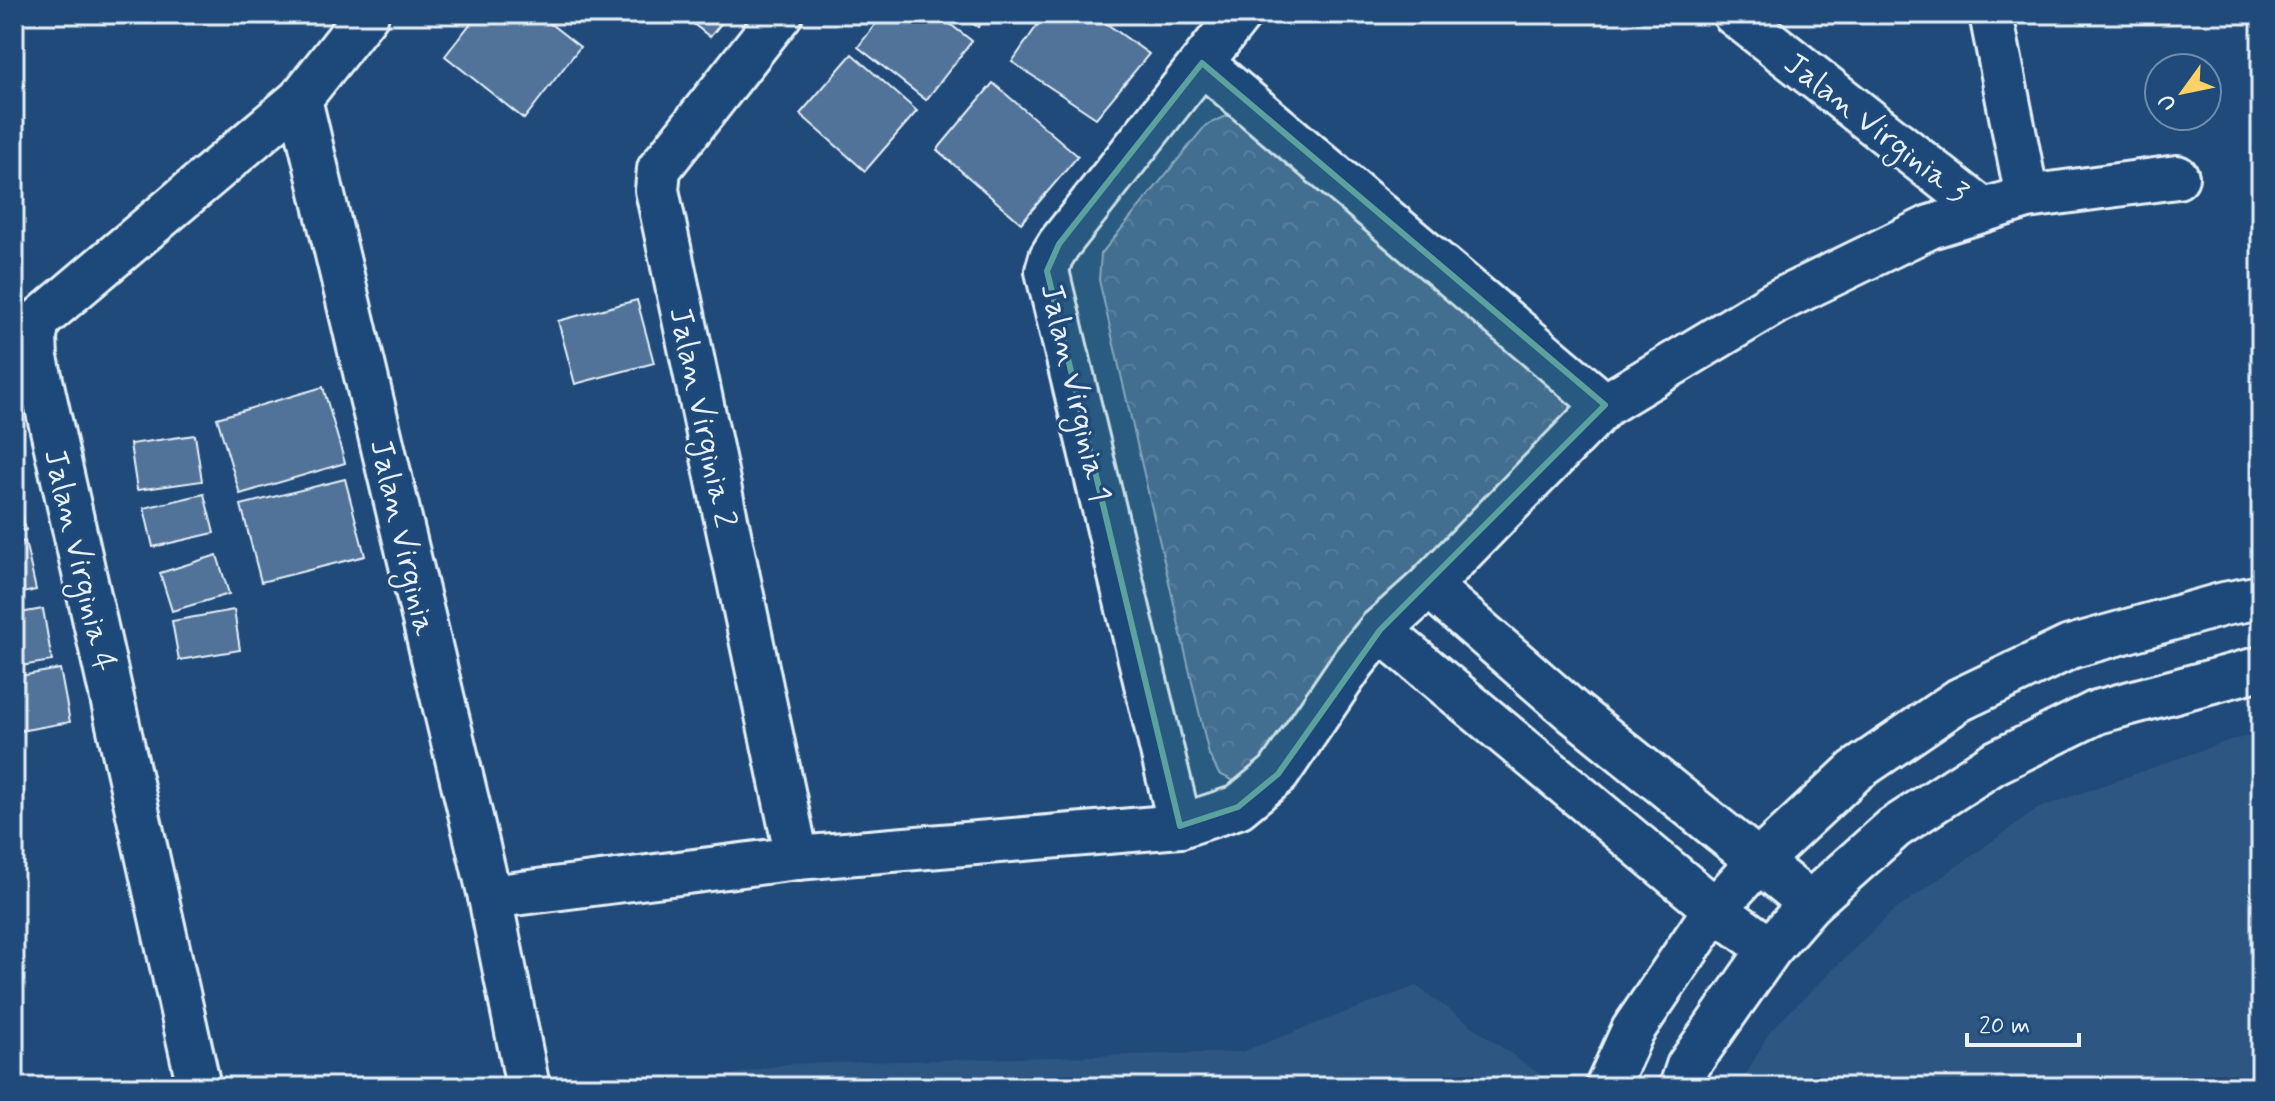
<svg xmlns="http://www.w3.org/2000/svg" width="2275" height="1101" viewBox="0 0 2275 1101" font-family="Mynerve,sans-serif">
	<defs>
		<pattern id="park-crowns" width="20" height="18" patternUnits="userSpaceOnUse" patternTransform="scale(2)"><rect width="20" height="18" fill="#3c628c"/><path d="M2 6a3 3 0 1 1 6 0M12 15a3 3 0 1 1 6 0" fill="none" stroke="#58799d"/></pattern>
	</defs>
	<rect width="100%" height="100%" fill="#1f4a7a"/>
	<filter id="ink" filterUnits="userSpaceOnUse"><feTurbulence type="fractalNoise" baseFrequency=".0125" numOctaves="2"/><feDisplacementMap in="SourceGraphic" scale="16" xChannelSelector="R" yChannelSelector="G"/><feConvolveMatrix kernelMatrix="1 2 1 2 8 2 1 2 1" color-interpolation-filters="sRGB"/></filter>
	<g filter="url(#ink)">
		<g fill="#2e5683">
			<polygon points="2261,734 2261,1087 1739,1087 1770,1031 1891,913 2039,808 2230,740"/>
			<polygon points="1416,986 1552,1083 1551,1087 666,1087 787,1064 1241,1052"/>
		</g>
		<polygon fill="url(#park-crowns)" stroke="#92aac2" stroke-width="2" points="1229,115 1252,116 1591,407 1245,786 1219,774 1209,755 1099,280 1101,254 1206,125"/>
		<g fill="#517399" stroke="#e8f1f8" stroke-width="2">
			<polygon points="478,14 538,14 580,47 524,119 445,56"/>
			<polygon points="681,14 729,14 710,37"/>
			<polygon points="883,14 937,14 972,41 926,100 858,47"/>
			<polygon points="959,14 987,14 978,27"/>
			<polygon points="1045,14 1093,14 1149,54 1096,118 1012,62"/>
			<polygon points="852,54 917,111 865,171 800,114"/>
			<polygon points="993,83 1078,156 1021,223 937,150"/>
			<polygon points="637,300 654,363 575,384 558,321"/>
			<polygon points="323,387 345,463 240,494 217,418"/>
			<polygon points="195,435 202,481 137,490 130,444"/>
			<polygon points="345,479 365,556 261,582 241,505"/>
			<polygon points="14,485 26,530 14,533"/>
			<polygon points="204,494 214,533 153,547 144,508"/>
			<polygon points="25,541 36,590 14,595 14,544"/>
			<polygon points="217,555 229,594 172,611 160,573"/>
			<polygon points="43,609 52,661 14,667 14,614"/>
			<polygon points="234,610 240,650 179,660 172,621"/>
			<polygon points="60,669 70,722 14,732 14,677"/>
		</g>
		<g fill="none" stroke-linecap="round" stroke-linejoin="round">
			<defs>
				<g id="minor">
					<polyline points="367,14 300,99 490,897 527,1082"/>
					<polyline points="781,14 659,169 657,190 797,858"/>
					<polyline points="1734,14 1983,210"/>
					<polyline points="1991,14 2027,197"/>
					<polyline points="1202,63 1605,405"/>
					<polyline points="1429,586 1572,711 1810,903"/>
					<polyline points="1380,630 1715,909 1770,949"/>
					<polyline points="1180,826 1047,271 1051,257 1059,244 1240,14"/>
					<polyline points="490,897 797,858 1180,826 1238,807 1278,774 1354,662 1380,630 1429,586 1605,405 1776,302 1930,227 2027,197 2177,177"/>
					<polyline points="199,1087 36,358 35,337 38,321 300,99"/>
					<polyline points="1607,1087 1633,1030 1715,909 1759,861 1855,771 1959,700 2070,647 2224,604 2261,597"/>
					<polyline points="1681,1087 1688,1066 1770,949 1810,903 1894,828 1994,763 2097,712 2261,668"/>
				</g>
			</defs>
			<use href="#minor" stroke="#e8f1f8" stroke-width="48"/>
			<use href="#minor" stroke="#1f4a7a" stroke-width="42"/>
		</g>
	</g>
	<path fill="#5ba19e" fill-opacity="0.2" stroke="#5ba19e" stroke-width="6" stroke-linejoin="round" d="M1202,63L1605,405L1380,630L1278,774L1238,807L1180,826L1047,271L1059,244Z"/>
	<g text-anchor="middle" stroke-width="7" stroke-linejoin="round" paint-order="stroke">
		<g font-size="32" fill="#e8f1f8" stroke="#1f4a7a">
			<text transform="translate(1877 127) rotate(38)" y="11">Jalan Virginia 3</text>
			<text transform="translate(1077 392) rotate(77)" y="11">Jalan Virginia 1</text>
			<text transform="translate(704 417) rotate(78)" y="11">Jalan Virginia 2</text>
			<text transform="translate(404 537) rotate(77)" y="11">Jalan Virginia</text>
			<text transform="translate(81 560) rotate(77)" y="11">Jalan Virginia 4</text>
		</g>
	</g>
	<rect width="2275" height="1101" fill="none" stroke="#1f4a7a" stroke-width="48"/>
	<rect x="24" y="24" width="2227" height="1053" fill="none" stroke="#e8f1f8" stroke-width="3" filter="url(#ink)"/>
	<g transform="translate(2183 92) rotate(237)"><circle r="38" fill="#1f4a7a" stroke="#6f8dac" stroke-width="2"/>
	<path d="M0-6L14 30L0 20L-14 30Z" fill="#ffd166"/>
	<text y="-12" font-size="22" font-weight="bold" text-anchor="middle" fill="#e8f1f8">U</text>
	</g>
	<path d="M1967 1033v12h112v-12" fill="none" stroke="#e8f1f8" stroke-width="4"/>
	<text x="1979" y="1033" font-size="24" fill="#e8f1f8" stroke="#1f4a7a" stroke-width="6" paint-order="stroke">20 m</text>
</svg>
